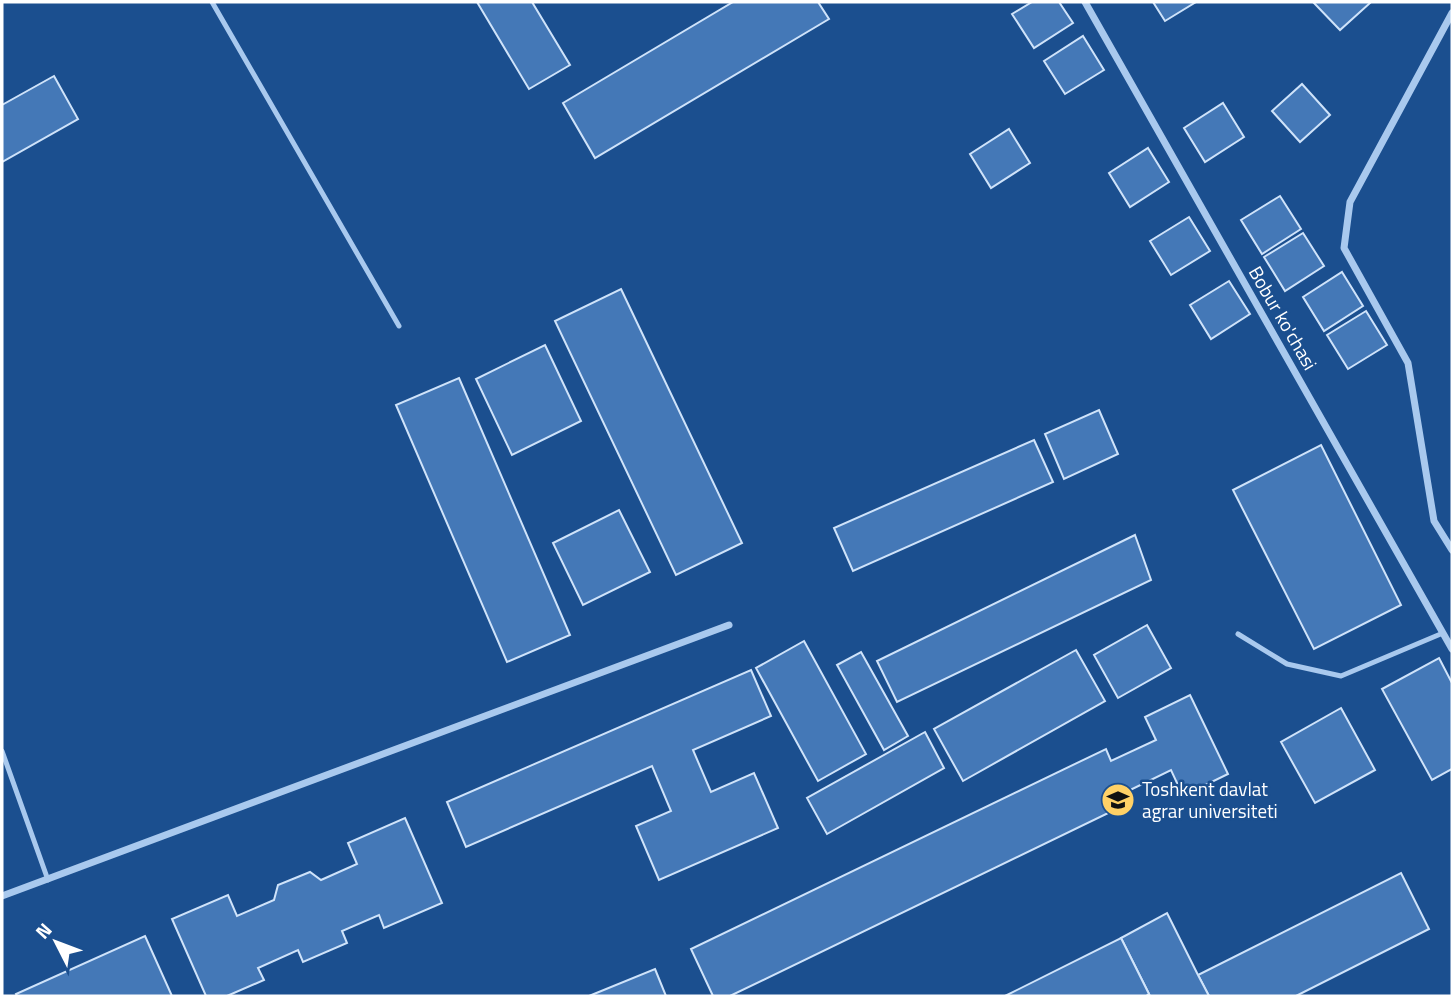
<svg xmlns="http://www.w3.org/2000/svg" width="1454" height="998" viewBox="0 0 1454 998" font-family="'Titillium Web',sans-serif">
	<rect width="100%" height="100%" fill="#1b4f8f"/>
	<g fill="#4478b7" stroke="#cfe3fa" stroke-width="2">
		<polygon points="477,2 532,2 570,65 529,89"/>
		<polygon points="733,2 818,2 829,19 595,158 563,103"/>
		<polygon points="1032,2 1059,2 1073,23 1034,48 1012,14"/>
		<polygon points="1153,2 1196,2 1165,21"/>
		<polygon points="1313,2 1369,2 1370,3 1340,30"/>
		<polygon points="1083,36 1104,70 1065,94 1044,61"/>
		<polygon points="54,76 78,119 2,162 2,105"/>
		<polygon points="1302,84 1330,115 1300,142 1272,111"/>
		<polygon points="1223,103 1244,137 1205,162 1184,128"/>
		<polygon points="1009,129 1030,163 991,188 970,154"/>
		<polygon points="1148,148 1169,182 1130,207 1109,173"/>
		<polygon points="1280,196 1301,229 1262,254 1241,220"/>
		<polygon points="1189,217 1210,251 1171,275 1150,241"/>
		<polygon points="1303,233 1324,266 1285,291 1264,257"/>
		<polygon points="1342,272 1363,306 1324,331 1303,297"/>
		<polygon points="1229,281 1250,314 1211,339 1190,305"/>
		<polygon points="621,289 742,543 676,575 555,321"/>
		<polygon points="1366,311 1387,345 1348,369 1327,335"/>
		<polygon points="545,345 581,421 512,455 476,379"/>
		<polygon points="459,378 570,635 507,662 396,405"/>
		<polygon points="1099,410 1118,454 1064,479 1045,434"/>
		<polygon points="1034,440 1053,482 853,571 834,528"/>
		<polygon points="1321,445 1401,605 1314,649 1233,490"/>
		<polygon points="619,510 650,572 583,605 553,543"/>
		<polygon points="1135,535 1151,580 897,702 877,661"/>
		<polygon points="1147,625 1171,668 1118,698 1094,655"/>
		<polygon points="804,641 866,754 818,781 756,668"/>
		<polygon points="1076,650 1105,701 963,781 934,729"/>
		<polygon points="861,652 908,736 884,750 837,665"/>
		<polygon points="1439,658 1452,683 1452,769 1432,780 1382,689"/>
		<polygon points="751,670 771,716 693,750 711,792 754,773 778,828 659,880 636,826 671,811 652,766 466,847 447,802"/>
		<polygon points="1190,695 1228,774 1183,796 1171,770 1126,792 1131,802 730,996 713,996 691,949 1106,749 1111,761 1156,740 1145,717"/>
		<polygon points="1341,708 1375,770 1315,803 1281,742"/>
		<polygon points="925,732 944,768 827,834 807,798"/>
		<polygon points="405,818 442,903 384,928 379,915 342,931 347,943 303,962 298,950 258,968 264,980 227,996 206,996 172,919 228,895 237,916 274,900 278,885 310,872 321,880 357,864 348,843"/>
		<polygon points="1401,873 1429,929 1296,996 1209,996 1198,975"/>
		<polygon points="1167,913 1198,975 1209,996 1150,996 1121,938"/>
		<polygon points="145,936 172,996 17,996 16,994"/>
		<polygon points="1121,938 1149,994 1146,996 1005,996"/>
		<polygon points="655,969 666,996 589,996"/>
	</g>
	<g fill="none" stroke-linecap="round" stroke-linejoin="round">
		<g stroke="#a9c9ee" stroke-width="5">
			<polyline points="212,2 399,326"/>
			<polyline points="1238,634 1287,664 1341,676 1443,633"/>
			<polyline points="2,751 48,880"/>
		</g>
		<g stroke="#a9c9ee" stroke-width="7">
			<polyline points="1085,2 1452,649"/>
			<polyline points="1452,13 1350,202 1344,248 1408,363 1434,521 1452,550"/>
			<polyline points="2,896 729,625"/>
		</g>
	</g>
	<defs>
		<symbol id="university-disc" viewBox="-11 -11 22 22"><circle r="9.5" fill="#ffd166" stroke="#1b4f8f"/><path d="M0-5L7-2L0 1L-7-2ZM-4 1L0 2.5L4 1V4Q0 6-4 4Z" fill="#111"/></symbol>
	</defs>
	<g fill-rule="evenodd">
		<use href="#university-disc" x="1099" y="781" width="38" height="38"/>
	</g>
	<g text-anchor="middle" stroke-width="5" stroke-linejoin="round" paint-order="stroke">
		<g font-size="19" fill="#fff" stroke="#1b4f8f">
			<text transform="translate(1283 318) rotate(60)" y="7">Bobur ko'chasi</text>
		</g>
		<g font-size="19" fill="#fff" stroke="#1b4f8f" text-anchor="start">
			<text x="1142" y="796">Toshkent davlat<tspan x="1142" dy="22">agrar universiteti</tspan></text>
		</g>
	</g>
	<rect width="1454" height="998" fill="none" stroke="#ffffff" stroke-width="7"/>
	<g transform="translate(56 942) rotate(312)" stroke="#1b4f8f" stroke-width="5" paint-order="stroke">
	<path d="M0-5L12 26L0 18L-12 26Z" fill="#ffffff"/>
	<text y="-10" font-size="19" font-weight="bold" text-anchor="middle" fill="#ffffff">N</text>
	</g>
</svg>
